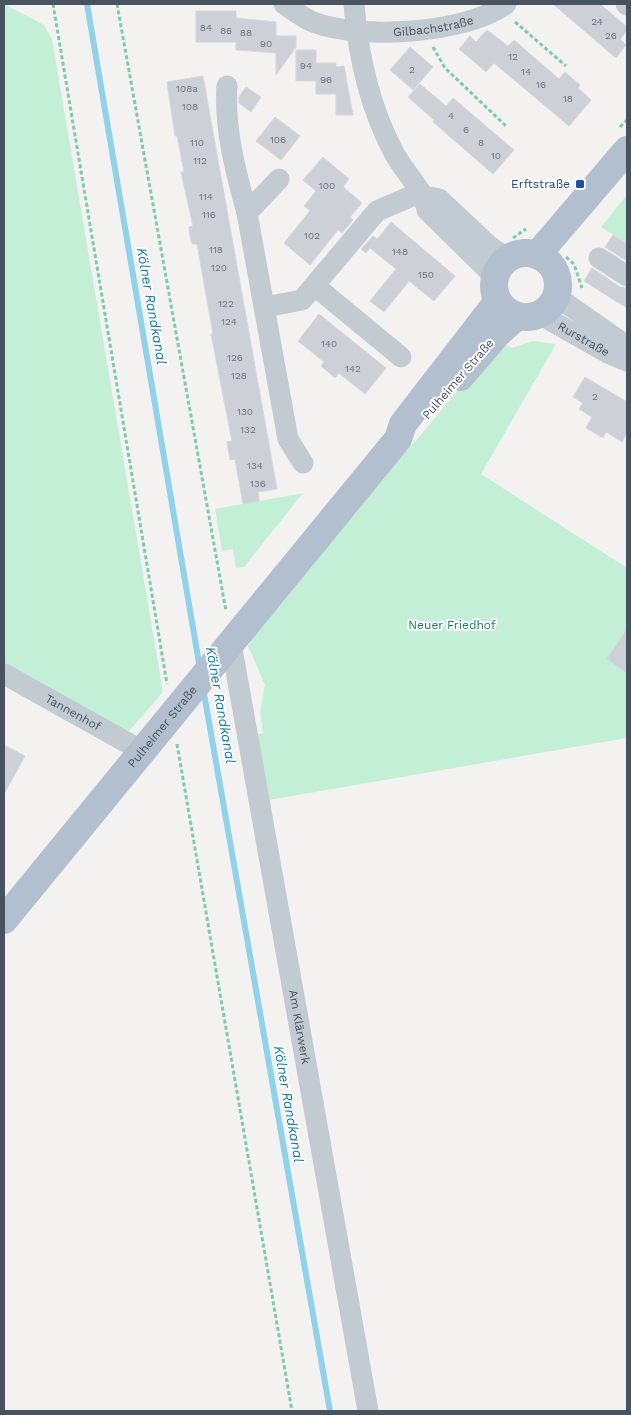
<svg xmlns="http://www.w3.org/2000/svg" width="631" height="1415" viewBox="0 0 631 1415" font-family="'Work Sans',sans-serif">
	<rect width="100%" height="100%" fill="#f4f2f1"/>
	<g fill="#c2efd6">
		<polygon points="4,4 44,25 52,39 163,692 129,731 121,730 4,665"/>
		<polygon points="627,195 627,244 601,227"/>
		<polygon points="499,341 512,348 533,341 556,344 481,474 627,568 627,738 263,801 254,735 263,733 260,711 265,685 248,646 255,633 356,506 420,436"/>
		<polygon points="303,493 244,567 236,568 233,549 222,551 215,509"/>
	</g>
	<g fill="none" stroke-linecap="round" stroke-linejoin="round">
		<g stroke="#8fd2ec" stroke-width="6">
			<polyline points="87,4 200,669"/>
			<polyline points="203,688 330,1411"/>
		</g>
	</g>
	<g fill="#cdd0d7" stroke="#d5d7dc">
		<polygon points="553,4 600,4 627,27 627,31 620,39 626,45 616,58"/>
		<polygon points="196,11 236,11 236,18 276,22 276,36 296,36 296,47 276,75 276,53 236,50 236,42 196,42"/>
		<polygon points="487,30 508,46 514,40 559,79 565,72 580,85 578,88 591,100 569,126 494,63 486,72 459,49 470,36 476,42"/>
		<polygon points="410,47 433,67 413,90 390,70"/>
		<polygon points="296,50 316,50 316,63 336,63 336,67 344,66 353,115 336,115 336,94 316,94 316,81 296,81"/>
		<polygon points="203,76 277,489 258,492 259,501 243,504 235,459 230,460 227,442 232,441 211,334 213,334 197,244 192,244 190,236 189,227 193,226 181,172 184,172 177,136 175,136 167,82"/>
		<polygon points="420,84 446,106 453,98 514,150 493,174 433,122 434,120 408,97"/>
		<polygon points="246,87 261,97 251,112 239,103 239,97"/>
		<polygon points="275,117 300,136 281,160 256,141"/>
		<polygon points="323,157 349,179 343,187 362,203 350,217 353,220 342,233 338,230 310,265 284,243 310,211 304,206 316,191 303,180"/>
		<polygon points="391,222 455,276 434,301 409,281 384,312 370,301 396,269 370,248"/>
		<polygon points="613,235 627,244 627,261 605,247"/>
		<polygon points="373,236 377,239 366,253 361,249"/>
		<polygon points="592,268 620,287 627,288 627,308 584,281"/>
		<polygon points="319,314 386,368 365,394 339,373 335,378 321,366 324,362 298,341"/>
		<polygon points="585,377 627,402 627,432 622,442 606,432 603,438 586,428 592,417 579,409 583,403 573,397"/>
		<polygon points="627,629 627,673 607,659"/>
		<polygon points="4,745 25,756 4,794"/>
	</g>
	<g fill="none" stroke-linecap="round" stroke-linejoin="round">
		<g stroke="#7acdaa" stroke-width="3" stroke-dasharray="4 2.5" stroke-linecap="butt">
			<polyline points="53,4 167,684"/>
			<polyline points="117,4 226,611"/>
			<polyline points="515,22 566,66"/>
			<polyline points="433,47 445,68 506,126"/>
			<polyline points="620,127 627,120"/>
			<polyline points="513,238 526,229"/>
			<polyline points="566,257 574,264 582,288"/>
			<polyline points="177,744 292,1411"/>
		</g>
		<g stroke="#c2cad2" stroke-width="21">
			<path id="s1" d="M284,4C293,10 303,18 313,22C359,40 466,34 506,4"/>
			<path d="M354,4C358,55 369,105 393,151C403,171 423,188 427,210L495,277"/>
			<polyline points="626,4 627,5"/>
			<path d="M227,86C224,129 236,173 247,213L288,439L303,463"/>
			<polyline points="424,196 439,199 488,245 508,259"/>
			<polyline points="247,213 279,179"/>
			<polyline points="599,258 627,276"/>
			<polyline points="315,286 401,357"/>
			<polyline points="557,297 617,339 627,349"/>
			<polyline points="265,307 302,300 377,211 421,192"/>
			<path id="s2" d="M541,315L608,353L627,361"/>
			<path id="s3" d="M231,643L368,1411"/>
			<path id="s4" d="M4,674L142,751"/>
		</g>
		<g stroke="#b2bfcf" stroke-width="28">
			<circle cx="526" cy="285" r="32"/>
			<polyline points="537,255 627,150"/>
			<polyline points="460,377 497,334 517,316"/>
			<path id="s5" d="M4,920L398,439L403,424L498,301"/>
		</g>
	</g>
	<rect fill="#1a4fb4" stroke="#fff" stroke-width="2" x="575" y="179" width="10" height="10" rx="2.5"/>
	<g text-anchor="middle" stroke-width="4" stroke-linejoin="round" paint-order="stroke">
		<g font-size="10" fill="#6a727d">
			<text x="597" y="25">24</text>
			<text x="206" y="31">84</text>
			<text x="226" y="34">86</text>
			<text x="246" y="36">88</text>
			<text x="611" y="39">26</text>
			<text x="266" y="47">90</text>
			<text x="513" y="60">12</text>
			<text x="306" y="69">94</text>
			<text x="412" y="73">2</text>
			<text x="526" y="75">14</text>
			<text x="326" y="83">96</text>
			<text x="541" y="88">16</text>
			<text x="187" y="92">108a</text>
			<text x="568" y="102">18</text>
			<text x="190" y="110">108</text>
			<text x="451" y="119">4</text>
			<text x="466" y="133">6</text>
			<text x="278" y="143">106</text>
			<text x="197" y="146">110</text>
			<text x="481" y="146">8</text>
			<text x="496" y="159">10</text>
			<text x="200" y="164">112</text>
			<text x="327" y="189">100</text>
			<text x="206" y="200">114</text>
			<text x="209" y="218">116</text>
			<text x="312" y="239">102</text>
			<text x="216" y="253">118</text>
			<text x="400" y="255">148</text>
			<text x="219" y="271">120</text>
			<text x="426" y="278">150</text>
			<text x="226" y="307">122</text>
			<text x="229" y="325">124</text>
			<text x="329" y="347">140</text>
			<text x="235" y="361">126</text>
			<text x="353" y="372">142</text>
			<text x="239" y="379">128</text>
			<text x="595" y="400">2</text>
			<text x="245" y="415">130</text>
			<text x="248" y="433">132</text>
			<text x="255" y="469">134</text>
			<text x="258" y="487">136</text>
		</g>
		<g font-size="12" fill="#49535f" stroke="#fff">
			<text dy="4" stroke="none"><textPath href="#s1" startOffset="156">Gilbachstraße</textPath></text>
			<text dy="4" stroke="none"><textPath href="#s2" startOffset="49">Rurstraße</textPath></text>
			<text transform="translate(458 379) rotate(-49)" y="4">Pulheimer Straße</text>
			<text dy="4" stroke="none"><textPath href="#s4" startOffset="79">Tannenhof</textPath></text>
			<text dy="4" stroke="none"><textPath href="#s5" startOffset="250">Pulheimer Straße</textPath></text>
			<text dy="4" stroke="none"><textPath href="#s3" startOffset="390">Am Klärwerk</textPath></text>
		</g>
		<g font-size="12" fill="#164399" stroke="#fff" text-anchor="end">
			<text x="570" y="188">Erftstraße</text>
		</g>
		<g font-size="12" fill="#198154" stroke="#fff">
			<text x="452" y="629">Neuer Friedhof</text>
		</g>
		<g font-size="14" font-style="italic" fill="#0e7aa5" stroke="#fff">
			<text transform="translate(152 306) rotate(80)" y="5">Kölner Randkanal</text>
			<text transform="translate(221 705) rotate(80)" y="5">Kölner Randkanal</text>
			<text transform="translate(289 1104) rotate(80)" y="5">Kölner Randkanal</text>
		</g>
	</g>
	<rect width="631" height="1415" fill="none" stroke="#49535f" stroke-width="10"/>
</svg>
